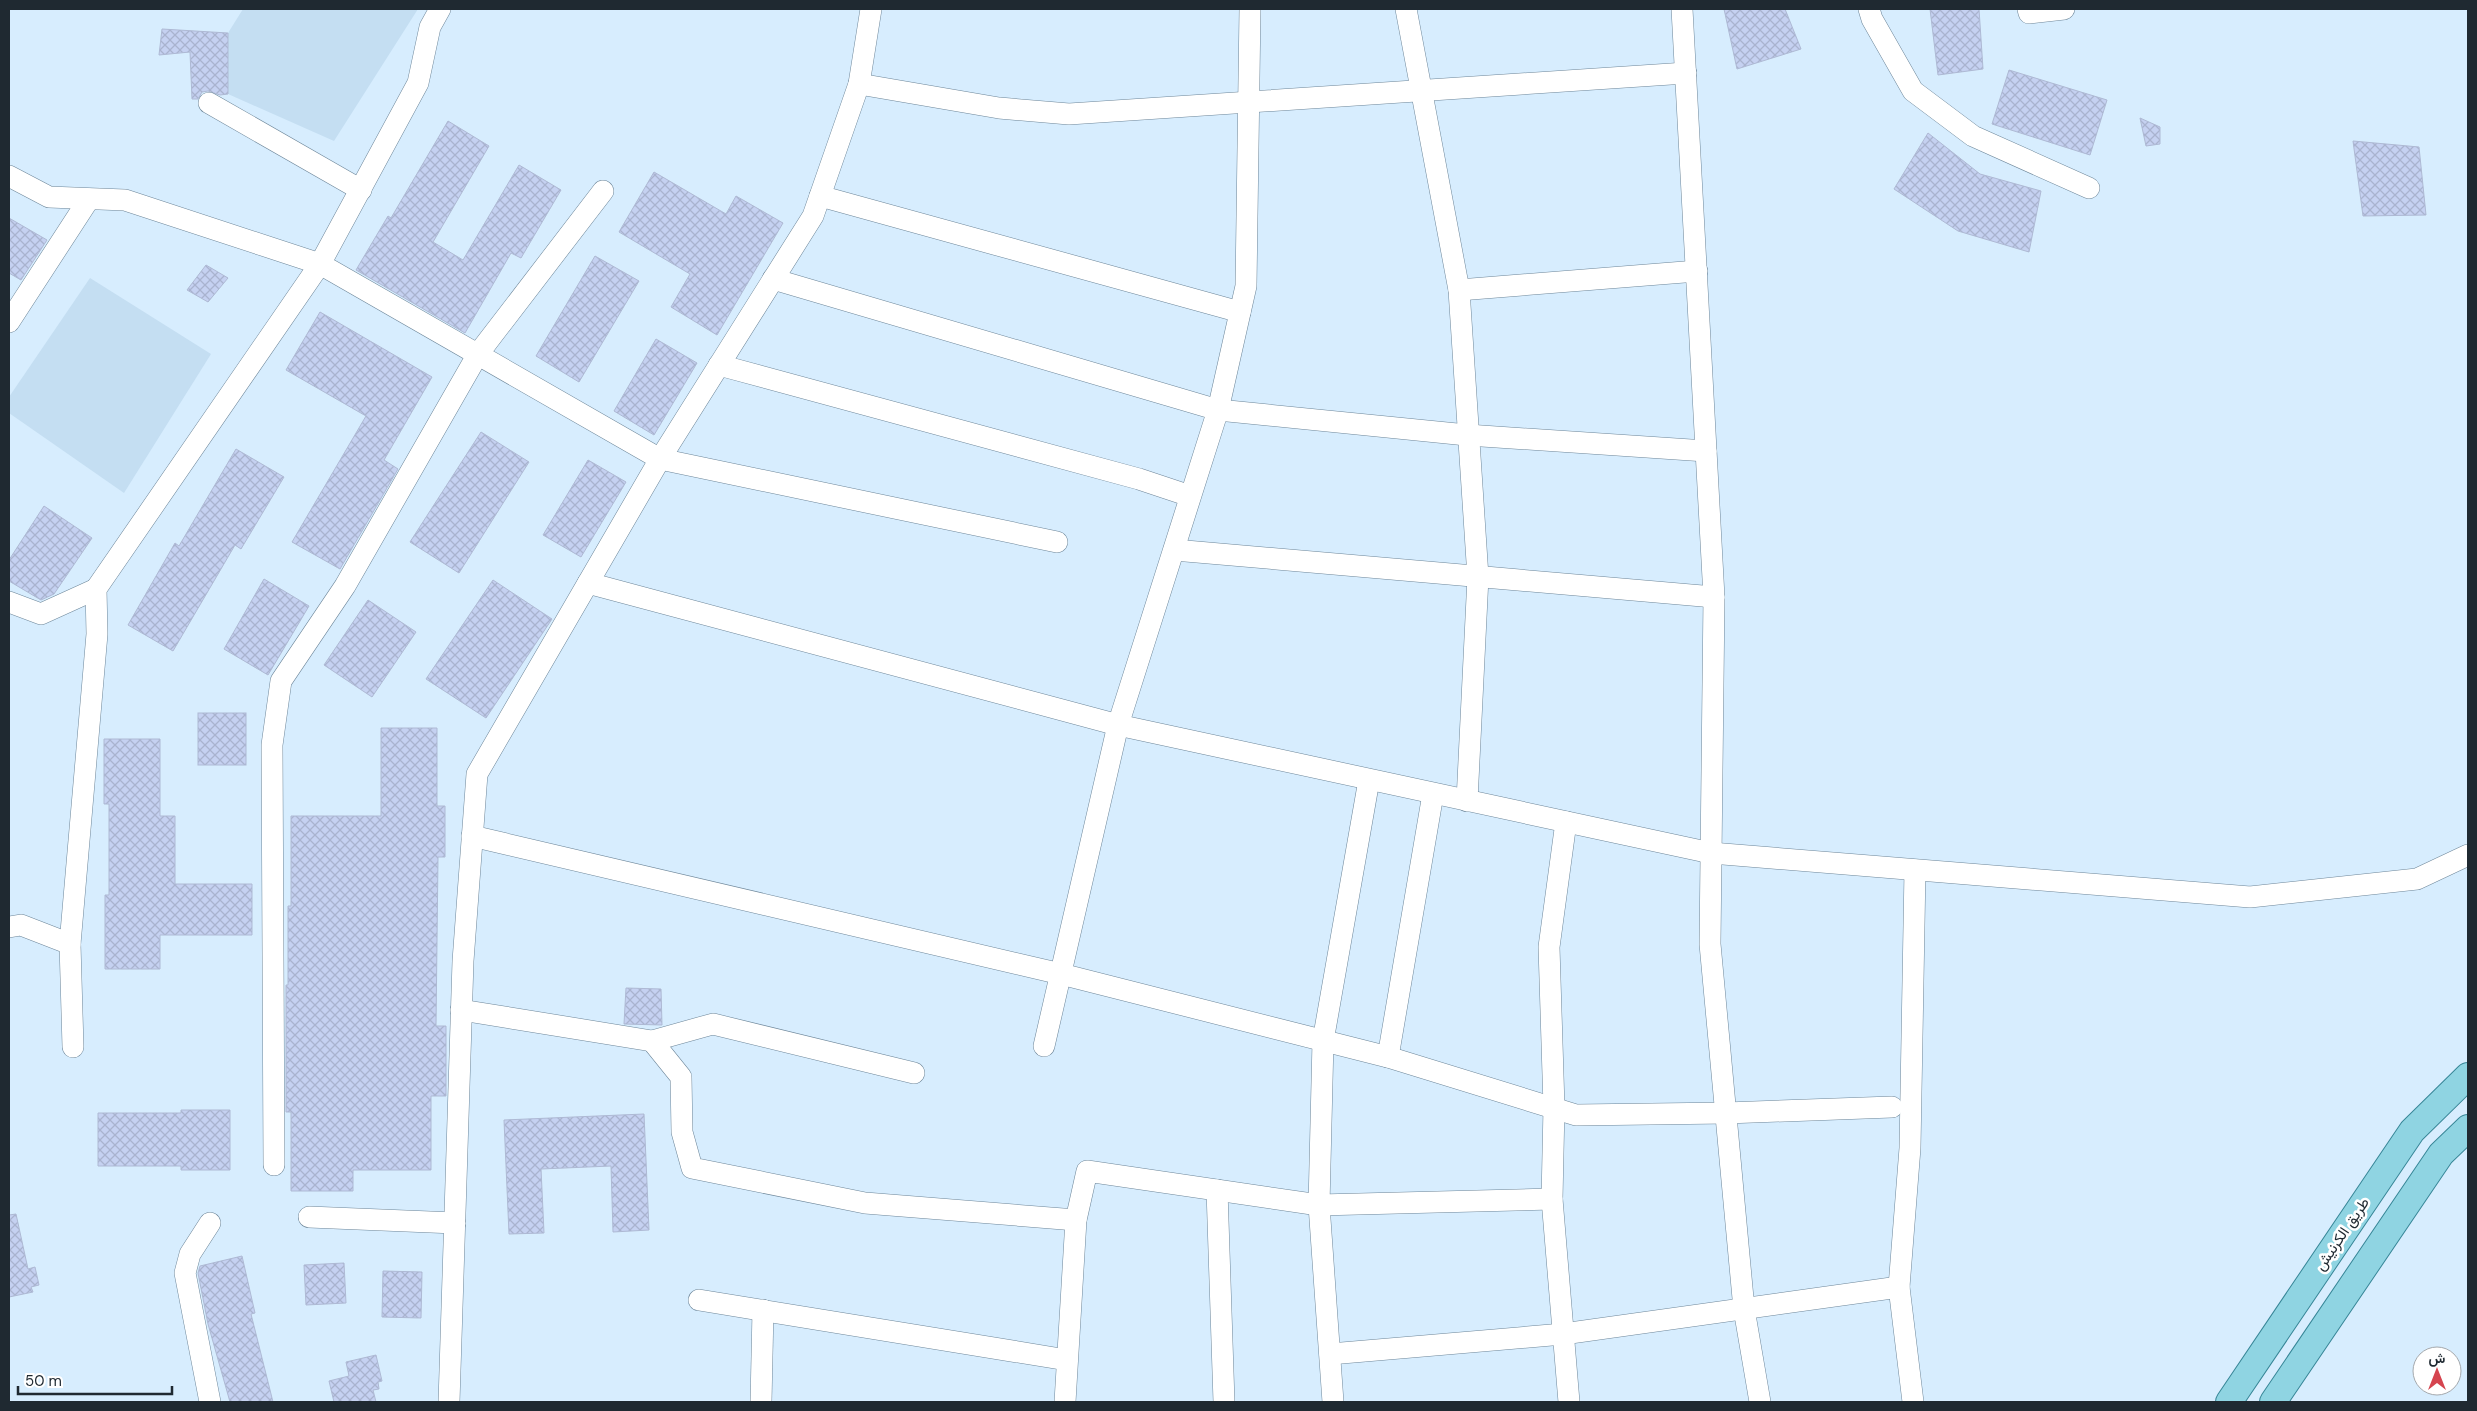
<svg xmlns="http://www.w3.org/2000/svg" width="2477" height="1411" viewBox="0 0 2477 1411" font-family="'DM Sans',Vazirmatn,sans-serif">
	<defs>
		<pattern id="building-cross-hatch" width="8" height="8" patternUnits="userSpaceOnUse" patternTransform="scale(1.25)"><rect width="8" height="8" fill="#c5d1f1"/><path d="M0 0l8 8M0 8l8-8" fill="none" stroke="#a9b3cf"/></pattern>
	</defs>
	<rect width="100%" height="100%" fill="#d7edfe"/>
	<g fill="#c4def2">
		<polygon points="243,9 418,9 334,141 228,94 228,33"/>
		<polygon points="90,278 211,354 124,493 9,413 9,397"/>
	</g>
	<g fill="url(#building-cross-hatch)" stroke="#aeb9d4">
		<polygon points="1724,9 1785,9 1801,49 1737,69"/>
		<polygon points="1930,9 1979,9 1983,69 1938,75"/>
		<polygon points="162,29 228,33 228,94 220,95 208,91 202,92 198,99 192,99 190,52 159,55"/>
		<polygon points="2009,70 2107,100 2090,155 1992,124"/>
		<polygon points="2140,118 2160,127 2160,144 2146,146"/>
		<polygon points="448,121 489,146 433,242 463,260 519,165 561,190 521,258 511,253 465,333 356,270 388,216 391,218"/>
		<polygon points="1928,133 1980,174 2041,191 2029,252 1958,231 1894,189"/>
		<polygon points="2353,141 2419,147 2426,215 2363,216"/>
		<polygon points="654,172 726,214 736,196 783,223 717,335 671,307 690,274 619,232"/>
		<polygon points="9,218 47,240 21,280 9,273"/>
		<polygon points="595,256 639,281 579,382 536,356"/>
		<polygon points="206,265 228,278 208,302 187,290"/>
		<polygon points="320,312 432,377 384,460 398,469 340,569 292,542 366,416 286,370"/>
		<polygon points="656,339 697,363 654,435 614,411"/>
		<polygon points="481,432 529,462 459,573 410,542"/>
		<polygon points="236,449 284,477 241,549 235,545 173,651 128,625 175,543 179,546"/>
		<polygon points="588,460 626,482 581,557 543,535"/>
		<polygon points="44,506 92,538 54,594 41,600 9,581 9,560"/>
		<polygon points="264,579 309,606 268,675 224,649"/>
		<polygon points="493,580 552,619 486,718 426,679"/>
		<polygon points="368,600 416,632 372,697 324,665"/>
		<rect x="198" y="713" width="48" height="52"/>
		<polygon points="381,728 437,728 437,806 445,806 445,857 438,857 436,1026 446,1026 446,1096 431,1096 431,1170 353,1170 353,1191 291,1191 291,1112 286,1112 286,985 288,985 288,906 291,906 291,816 381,816"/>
		<polygon points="104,739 160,739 160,816 175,816 175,884 252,884 252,935 160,935 160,969 105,969 105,895 109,895 109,804 104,804"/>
		<polygon points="626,988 661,989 662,1025 624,1024"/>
		<polygon points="181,1110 230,1110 230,1170 181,1170 181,1166 98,1166 98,1113 181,1113"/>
		<polygon points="644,1114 649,1230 613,1232 611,1166 541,1169 544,1233 509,1234 504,1120"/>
		<polygon points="16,1214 28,1269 35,1267 39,1285 31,1287 33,1292 9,1297 9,1215"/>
		<polygon points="242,1256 255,1313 251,1314 273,1402 230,1402 208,1324 198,1273 200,1266"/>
		<polygon points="344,1263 346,1303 306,1305 304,1265"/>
		<polygon points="383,1271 422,1272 421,1318 382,1317"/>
		<polygon points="376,1355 382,1381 378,1382 379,1389 373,1390 376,1402 334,1402 329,1381 349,1376 346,1362"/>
	</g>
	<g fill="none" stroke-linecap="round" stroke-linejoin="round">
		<defs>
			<g id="minor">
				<polyline points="440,9 430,27 418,83 320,264 660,459 1057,542"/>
				<polyline points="1406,9 1459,290 1478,577 1467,801"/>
				<polyline points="1682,9 1714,597 1710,944 1744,1309 1760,1402"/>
				<polyline points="1869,9 1872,19 1913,91 1973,136 2089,188"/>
				<polyline points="2028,9 2029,13 2064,9"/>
				<polyline points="859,84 999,108 1069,114 1686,73"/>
				<polyline points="209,103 361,190"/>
				<polyline points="9,176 49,197 125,200 320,264 96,589 97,634 70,944 73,1047"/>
				<polyline points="820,196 1240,312"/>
				<polyline points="773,279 1218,410 1467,435 1706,451"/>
				<polyline points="1459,290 1697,271"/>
				<polyline points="9,322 89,199"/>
				<polyline points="719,365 1139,479 1190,496"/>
				<polyline points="1174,550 1714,597"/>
				<polyline points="588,583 1118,725 1711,853 2250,897 2417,879 2468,855"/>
				<polyline points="9,602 41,614 96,589"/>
				<polyline points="1566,822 1549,947 1554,1107 1552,1199 1569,1402"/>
				<polyline points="472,836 1061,974 1388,1057 1576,1115 1726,1113 1892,1107"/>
				<polyline points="9,927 21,925 70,944"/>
				<polyline points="461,1010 652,1041 713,1024 914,1073"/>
				<polyline points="652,1041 681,1077 682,1132 692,1168 865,1203 1076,1220"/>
				<polyline points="1044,1046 1118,725 1218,410 1246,286 1250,9"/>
				<polyline points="1388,1057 1433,794"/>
				<polyline points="274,1165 272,745 281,681 345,586 478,354 603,191"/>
				<polyline points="1217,1190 1224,1402"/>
				<polyline points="309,1217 455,1223"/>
				<polyline points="210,1223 190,1254 185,1273 210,1402"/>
				<polyline points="699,1300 1067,1360"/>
				<polyline points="1330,1354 1563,1334 1899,1287"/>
				<polyline points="449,1402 463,961 477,774 660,459 813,216 859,84 871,9"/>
				<polyline points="761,1402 763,1310"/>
				<polyline points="1065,1402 1076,1220 1087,1171 1319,1205 1552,1199"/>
				<polyline points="1333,1402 1319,1205 1323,1041 1369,780"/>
				<polyline points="1913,1402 1899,1287 1910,1148 1915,870"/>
			</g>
			<g id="major">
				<polyline points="2229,1402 2412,1131 2468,1076"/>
				<polyline points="2273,1402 2441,1154 2468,1128"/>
			</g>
		</defs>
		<use href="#minor" stroke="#6d8699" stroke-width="22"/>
		<use href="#major" stroke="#378697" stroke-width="28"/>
		<use href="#minor" stroke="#fff" stroke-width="21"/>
		<use href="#major" stroke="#8fd4e2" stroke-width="26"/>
	</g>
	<g text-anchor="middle" stroke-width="5" stroke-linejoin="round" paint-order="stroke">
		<g font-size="15" fill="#1f2931" stroke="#fff">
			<text transform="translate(2342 1234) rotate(-56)" y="5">طريق الكرنيش</text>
		</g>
	</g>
	<rect width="2477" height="1411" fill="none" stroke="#1f2931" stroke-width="20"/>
	<g transform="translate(2437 1371)"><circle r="24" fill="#ffffff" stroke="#a5a9ad"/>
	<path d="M0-4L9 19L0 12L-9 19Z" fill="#d5444f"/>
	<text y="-8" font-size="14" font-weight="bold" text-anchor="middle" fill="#1f2931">ش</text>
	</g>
	<path d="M18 1386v8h154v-8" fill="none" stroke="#1f2931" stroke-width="2.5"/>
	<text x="25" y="1386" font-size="15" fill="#1f2931" stroke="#ffffff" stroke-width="4" paint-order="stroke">50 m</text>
</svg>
